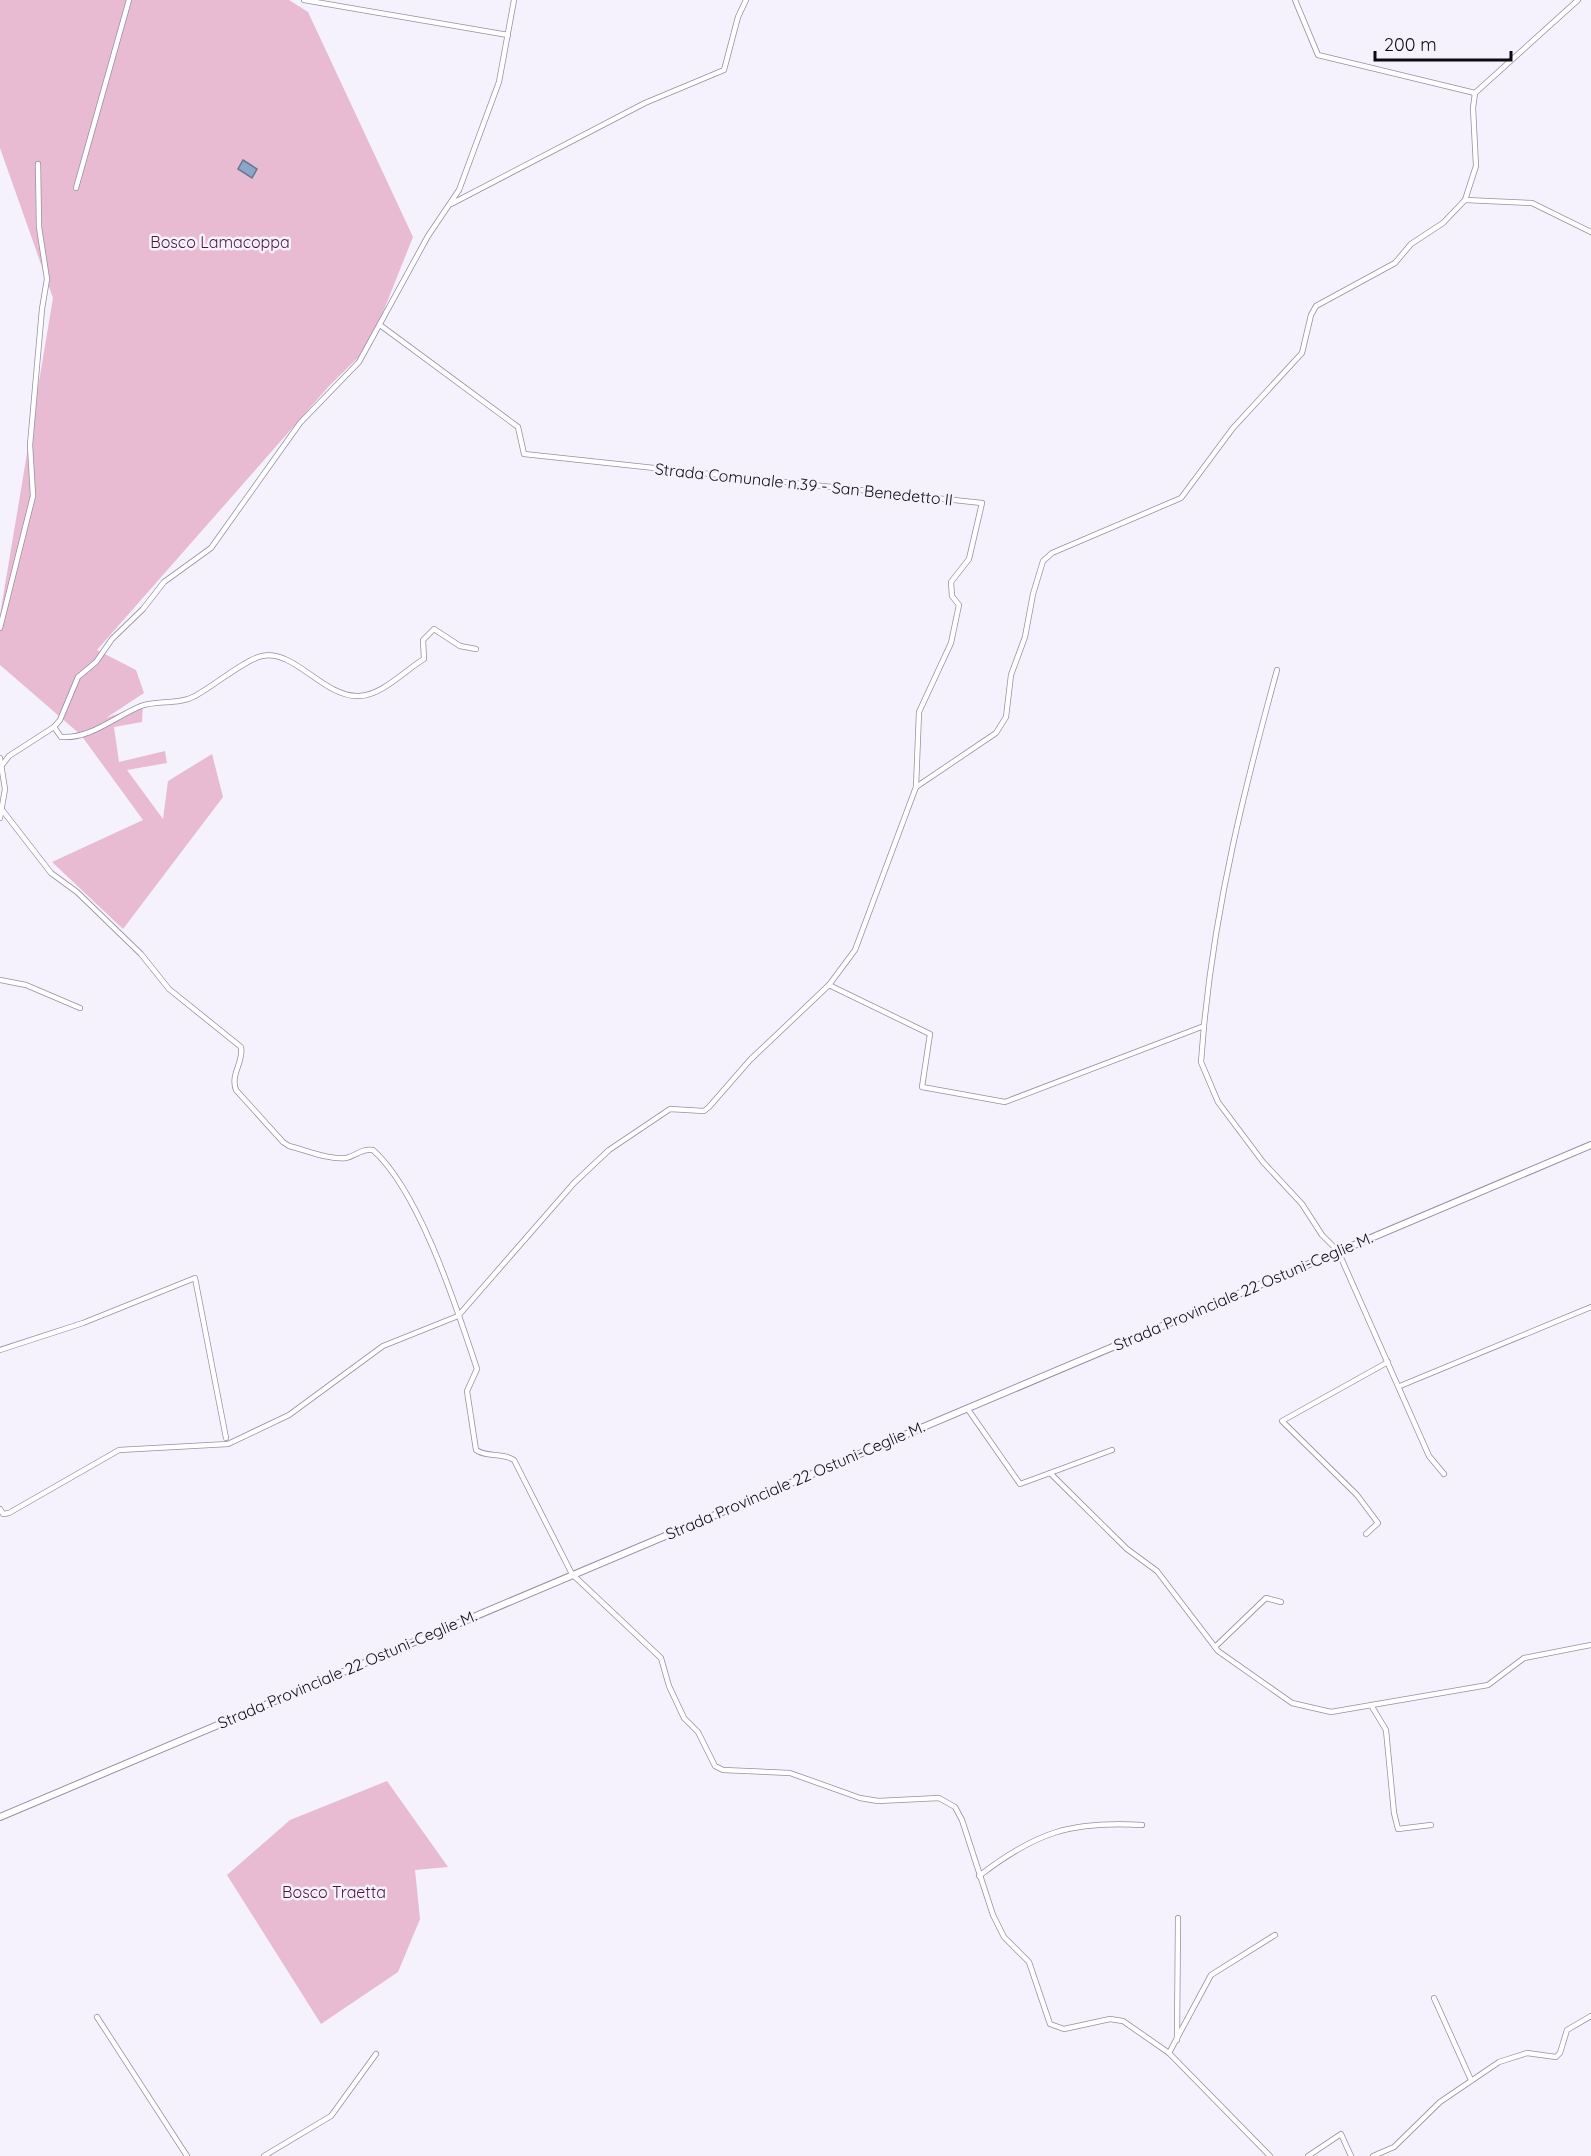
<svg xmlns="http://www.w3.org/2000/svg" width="1591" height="2156" viewBox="0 0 1591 2156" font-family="Quicksand,sans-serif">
	<rect width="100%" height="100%" fill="#f5f1fd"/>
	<g fill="#e8bbd2">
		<polygon points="0,0 289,0 308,12 413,237 369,347 330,385 97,650 136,670 144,693 106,718 143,705 142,722 114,727 119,762 165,751 167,763 127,770 163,819 168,781 212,754 223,797 123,929 52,862 143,820 81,735 0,665 0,615 53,298 0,148"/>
		<polygon points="387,1781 448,1867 415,1870 420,1919 398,1972 321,2024 227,1875 290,1820"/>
	</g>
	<polygon fill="#8aa6c9" stroke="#657892" stroke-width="1.5" points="243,160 257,169 252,178 238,169"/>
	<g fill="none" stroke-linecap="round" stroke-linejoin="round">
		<defs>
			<g id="minor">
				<polyline points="304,0 508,35"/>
				<polyline points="1295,0 1318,55 1475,93"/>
				<polyline points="1475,93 1578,0"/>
				<polyline points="76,188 129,0"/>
				<polyline points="1465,200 1532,203 1591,232"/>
				<polyline points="451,204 645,103 724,70 738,17 746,0"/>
				<polyline points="380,325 518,427 524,454 982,503 969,559 951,582 952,596 959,605 951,643 919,712 916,787"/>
				<polyline points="0,628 33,496 30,445 42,309 47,279 39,227 38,164"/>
				<path d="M54,727L61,737C91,739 114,717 141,706C158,700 179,705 195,696C212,687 246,659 262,656C294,649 323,696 357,696C381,697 405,670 424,659L423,640L434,629L460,646L476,649"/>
				<polyline points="0,758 5,789 0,818"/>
				<polyline points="3,764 9,756 54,727 60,720 78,677 96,662 112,639 143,609 164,582 211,548 300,423 359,362 428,236 459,190 499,82 514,0"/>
				<path d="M3,811L51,873L77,892L141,954L169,989L241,1047C244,1062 230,1074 236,1090L283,1142L289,1146C306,1150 328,1160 346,1158C356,1156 362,1148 373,1150C420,1192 457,1309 477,1369L467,1391L476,1450C487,1458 502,1452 514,1460L572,1574L661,1658L669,1686L684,1718L698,1732L715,1766L723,1770L790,1773L860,1798L878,1801L939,1798L955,1807L962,1820L993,1915L1004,1937L1029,1962L1050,2024L1064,2029L1110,2019L1123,2021L1169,2053L1270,2156"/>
				<polyline points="0,980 26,985 80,1008"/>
				<polyline points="829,985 930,1034 922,1087 1005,1102 1204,1026 1201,1062 1218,1102 1263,1162 1302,1204 1322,1235 1338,1251 1429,1456 1444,1474"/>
				<path d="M1204,1026C1216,902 1244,790 1277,670"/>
				<polyline points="0,1350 83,1323 195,1278 226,1438"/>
				<polyline points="1400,1386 1591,1307"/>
				<polyline points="967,1408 1020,1484 1050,1473 1127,1549 1157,1571 1218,1651 1292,1703 1331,1712 1488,1685 1524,1658 1591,1645"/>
				<polyline points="1050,1473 1112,1450"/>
				<polyline points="0,1509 3,1514 9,1513 119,1450 228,1444 289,1415 383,1346 458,1316 574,1183 609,1150 670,1109 704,1111 709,1107 750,1060 829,985 855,950 916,787 996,733 1006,717 1011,675 1025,637 1033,594 1043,561 1052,553 1181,498 1233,428 1302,353 1311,315 1316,306 1395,263 1411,244 1443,223 1465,200 1476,166 1473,108 1475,93"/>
				<polyline points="1366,1534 1378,1523 1357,1495 1282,1421 1388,1362"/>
				<polyline points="1215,1647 1266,1598 1281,1602"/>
				<polyline points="1371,1705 1386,1730 1394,1813 1398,1829 1431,1825"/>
				<path d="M979,1876C1036,1832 1071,1821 1142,1825"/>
				<polyline points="1434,1998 1471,2080"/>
				<polyline points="97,2017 187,2156"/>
				<polyline points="1177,2040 1178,1918"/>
				<polyline points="1169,2053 1211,1975 1275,1935"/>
				<polyline points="264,2156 331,2116 376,2054"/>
				<polyline points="1308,2156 1341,2134 1351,2156"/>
				<polyline points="1373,2156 1394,2147 1440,2102 1499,2062 1527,2053 1556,2057 1560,2053 1567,2030 1591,2016"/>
			</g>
			<polyline id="secondary" points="0,1817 1591,1145"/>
		</defs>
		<use href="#minor" stroke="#9690a3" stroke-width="6"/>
		<use href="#secondary" stroke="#9690a3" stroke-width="8"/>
		<use href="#minor" stroke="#fff" stroke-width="4.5"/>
		<use href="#secondary" stroke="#fff" stroke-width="6"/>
	</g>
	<g text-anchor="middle" stroke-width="5" stroke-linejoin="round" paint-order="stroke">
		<g font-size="16" fill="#4d1838" stroke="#f5f1fd">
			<text x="220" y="248">Bosco Lamacoppa</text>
			<text x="334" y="1898">Bosco Traetta</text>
		</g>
		<g font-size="16" fill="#0e0c12" stroke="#f5f1fd">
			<text transform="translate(804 484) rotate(6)" y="6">Strada Comunale n.39 - San Benedetto II</text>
			<text transform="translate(1243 1291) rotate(-23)" y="6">Strada Provinciale 22 Ostuni-Ceglie M.</text>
			<text transform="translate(795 1480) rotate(-23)" y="6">Strada Provinciale 22 Ostuni-Ceglie M.</text>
			<text transform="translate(347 1669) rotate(-23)" y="6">Strada Provinciale 22 Ostuni-Ceglie M.</text>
		</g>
	</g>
	<path d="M1375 51v9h136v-9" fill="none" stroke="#0e0c12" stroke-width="3"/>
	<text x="1384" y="51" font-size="18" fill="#0e0c12" stroke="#f5f1fd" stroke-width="4.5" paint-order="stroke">200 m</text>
</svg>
